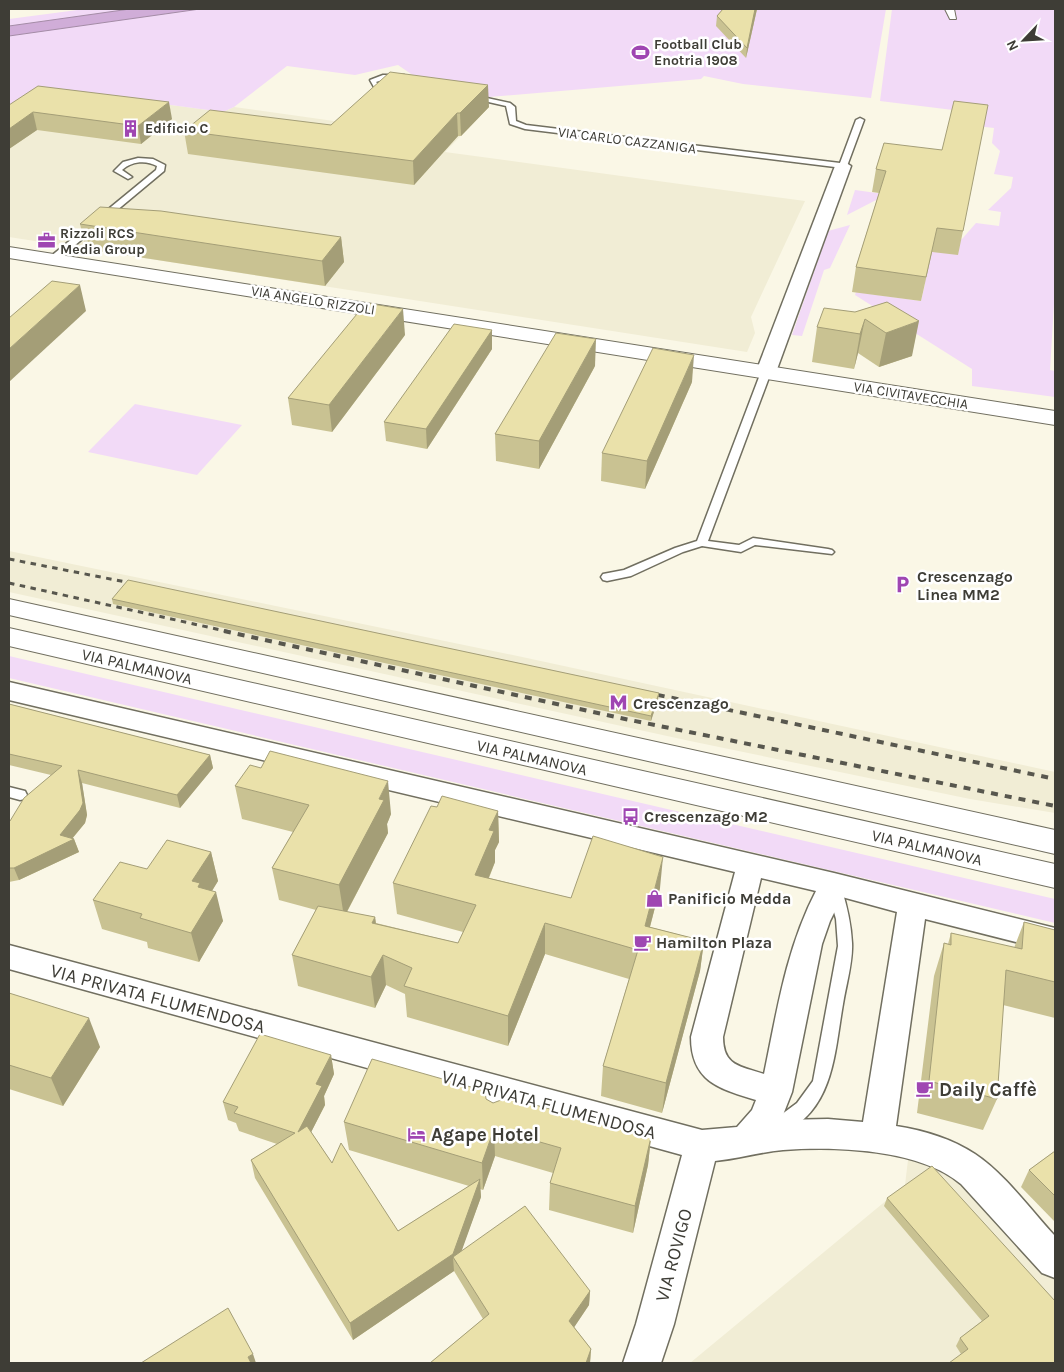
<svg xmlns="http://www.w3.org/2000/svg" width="1064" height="1372" viewBox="0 0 1064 1372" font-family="Karla,sans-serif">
	<rect width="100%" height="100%" fill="#faf7e6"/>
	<g fill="#f1edd5">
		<polygon points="43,88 223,112 234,107 341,122 489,107 445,152 805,201 751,317 755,333 747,352 9,237 9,110"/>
		<polygon points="9,551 513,655 1055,772 1055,813 970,799 690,741 9,592"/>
		<polygon points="910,1143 980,1180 1055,1261 1055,1363 690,1363 905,1185"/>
	</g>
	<g fill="#f2daf7">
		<polygon points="85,9 130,9 9,26 9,19"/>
		<polygon points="200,9 886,9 871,98 743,84 704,76 701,79 489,97 427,85 398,65 355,75 287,66 234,107 223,112 44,88 9,110 9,36"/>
		<polygon points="892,9 1055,9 1055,287 1050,370 1055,371 1055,397 972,386 972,369 855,295 856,292 921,301 925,284 867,276 962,239 976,223 999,226 1001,212 988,210 1011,188 1013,177 994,174 1000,151 992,143 994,128 950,123 953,110 880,101"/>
		<polygon points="855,190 884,194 882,197 847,215"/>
		<polygon points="850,225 830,268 824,270 802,336 792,335 828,231"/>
		<polygon points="135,404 242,425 197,475 88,452"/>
		<polygon points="9,656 1055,899 1055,923 9,678"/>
	</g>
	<polygon fill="#d0add8" stroke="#a48ba7" points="130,9 200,9 9,36 9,26"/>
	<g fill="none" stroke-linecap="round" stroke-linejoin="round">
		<defs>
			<g id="service">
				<path d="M383,75H404L407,77C399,81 386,78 376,82L378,84L393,87V89L374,87L370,80Z"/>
				<polygon points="473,95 510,103 515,107 516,121 526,125 840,163 856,120 860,118 864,120 847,166 843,168 525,129 510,124 506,106 471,98 470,97"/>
				<path d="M138,158L153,159L165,165L164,171L56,261H50V257L156,170L157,166C146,160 132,161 122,170L132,177L128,179L114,171L123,162Z"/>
				<polygon points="766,369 771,372 708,541 739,545 753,538 828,549 832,550 834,552 832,554 755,545 741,552 702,546 683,552 631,576 607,581 603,580 601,577 603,574 624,570 675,548 697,541 761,372"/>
				<polygon points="9,787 25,791 27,795 25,799 20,800 9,797"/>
				<path d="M834,881L839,883L841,887C847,906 851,923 852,943C853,962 846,985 843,1004C834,1055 834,1114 776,1136L770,1133L768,1128L770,1123L797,1103L813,1081L838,946L836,919L827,887L829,883Z"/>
			</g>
			<polygon id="pedestrian" points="945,9 954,9 956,19 950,19"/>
			<g id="minor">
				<polygon points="843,161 851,166 776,372 773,376 759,376 756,372 835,166"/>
				<path d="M9,682L834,873L1055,928V952L925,919L896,1126C923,1130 952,1139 975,1154C1004,1173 1031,1210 1055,1236V1278L1042,1273L961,1184C920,1149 836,1146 783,1150C760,1152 738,1159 715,1161L674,1324L661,1363H623L636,1324L682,1155L9,969V945L702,1130L737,1127L752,1110L756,1100C720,1089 691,1082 691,1037L735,872L9,700ZM761,878L816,891C786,949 777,1011 764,1074C740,1066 723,1066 723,1037ZM842,897L897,912L863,1122L828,1119L781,1120L792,1092L822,944L830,921Z"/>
			</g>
			<polygon id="tertiary" points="9,247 1055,411 1055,425 9,258"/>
			<g id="trunk">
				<polygon points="9,599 1055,830 1055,854 9,615"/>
				<polygon points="9,628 1055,864 1055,888 9,646"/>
			</g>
		</defs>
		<use href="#service" stroke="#716f60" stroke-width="3"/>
		<use href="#pedestrian" stroke="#716f60" stroke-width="2"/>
		<use href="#minor" stroke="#716f60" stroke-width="3"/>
		<use href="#tertiary" stroke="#716f60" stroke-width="2"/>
		<use href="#trunk" stroke="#716f60" stroke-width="2"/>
		<use href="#service" fill="#fff" fill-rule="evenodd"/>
		<use href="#pedestrian" fill="#fff" fill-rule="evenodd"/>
		<use href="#minor" fill="#fff" fill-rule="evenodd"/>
		<use href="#tertiary" fill="#fff" fill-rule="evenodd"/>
		<use href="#trunk" fill="#fff" fill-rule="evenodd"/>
		<g stroke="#58574e" stroke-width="3" stroke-dasharray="5.5 5.5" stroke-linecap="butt">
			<polyline points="9,559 141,585"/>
			<polyline points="9,583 230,632"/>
		</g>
		<g stroke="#58574e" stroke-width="4" stroke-dasharray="7 7" stroke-linecap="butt">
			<polyline points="224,631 625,719 1055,806"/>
			<polyline points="644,692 1055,779"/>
		</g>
	</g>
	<g fill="#c9c292">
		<polygon points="723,9 757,9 746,58 716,26 717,16"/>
		<polygon points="9,105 172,119 141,144 37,130 9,149"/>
		<polygon points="489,107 461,136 458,136 414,185 188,154 184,131 331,125"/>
		<polygon points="884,143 963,231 958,255 932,252 921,301 852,292 856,267 879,193 872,192 876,169"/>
		<polygon points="80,224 341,237 344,262 325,286 86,249"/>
		<polygon points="887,302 912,356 879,367 858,353 854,369 812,362 817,327 855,312"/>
		<polygon points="492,330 492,349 427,449 386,441 384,422"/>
		<polygon points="405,335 332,432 292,425 288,398"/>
		<polygon points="595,366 539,469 496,461 495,434"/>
		<polygon points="692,382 645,489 601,481 602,453"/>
		<polygon points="112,599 659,693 658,699 651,721 113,604"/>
		<polygon points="9,704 210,755 213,768 180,808 82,783 87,815 85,823 72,839 74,839 79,852 19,880 9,882 9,821 10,821 51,775 9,765"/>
		<polygon points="235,786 391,814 387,824 388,833 347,912 375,917 376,923 458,943 463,932 397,914 393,883 437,807 498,811 499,842 495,850 495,862 489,878 571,898 660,888 650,927 704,941 700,971 662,1113 601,1096 603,1066 629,979 545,954 508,1046 407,1017 405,994 386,985 375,1008 298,986 292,955 316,910 279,900 272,868 293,832 242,819"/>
		<polygon points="211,852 218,881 212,891 223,921 199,962 148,948 147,942 102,929 93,900 147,869"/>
		<polygon points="1024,922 1055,930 1055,1018 1003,1005 997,1099 983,1130 917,1113 934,976 944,943 948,944 951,933 1014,948"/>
		<polygon points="9,993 100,1047 63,1106 9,1089"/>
		<polygon points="331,1055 334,1074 324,1096 325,1105 311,1132 332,1163 398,1231 469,1186 349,1150 344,1122 486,1099 493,1103 651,1137 648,1165 633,1233 549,1210 550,1183 553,1173 495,1156 483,1190 480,1189 481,1197 461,1251 590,1291 589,1305 574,1327 591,1349 590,1363 430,1363 483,1319 454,1271 353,1340 255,1178 251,1160 277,1144 239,1131 236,1123 228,1120 223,1102"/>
		<polygon points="1055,1151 1055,1222 1021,1187 1029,1170"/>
		<polygon points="887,1198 1055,1301 961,1354 956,1346 960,1338 982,1321 884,1206"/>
	</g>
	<g fill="#a49e77">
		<polygon points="755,9 757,9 746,58 747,48"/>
		<polygon points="488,85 489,107 461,136 460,113"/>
		<polygon points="169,102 172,119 141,144 138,126"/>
		<polygon points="33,112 37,130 9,149 9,129"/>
		<polygon points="457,113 458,136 414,185 413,161"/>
		<polygon points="341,237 344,262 325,286 322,261"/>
		<polygon points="80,285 86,311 9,382 9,349"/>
		<polygon points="403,309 405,335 332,432 329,405"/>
		<polygon points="865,319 858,353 854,369 860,334"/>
		<polygon points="919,321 912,356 879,367 886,333"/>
		<polygon points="492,330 492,349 427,449 426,429"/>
		<polygon points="596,339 595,366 539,469 539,441"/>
		<polygon points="694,355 692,382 645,489 647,461"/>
		<polygon points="659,693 658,699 651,721 651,716"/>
		<polygon points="210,755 213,768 180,808 177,795"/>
		<polygon points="78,770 82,783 87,815 85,823 70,841 74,839 79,852 19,880 14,868 60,835"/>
		<polygon points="388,781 391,814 387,824 388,833 344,917 339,885 379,799"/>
		<polygon points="498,811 499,842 495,850 495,862 477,906 475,875 489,830"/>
		<polygon points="211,852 218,881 205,902 216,892 223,921 199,962 191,933 192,881"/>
		<polygon points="663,857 660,888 642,957 645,926"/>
		<polygon points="375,917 379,948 372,923"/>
		<polygon points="545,923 545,954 508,1046 508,1016"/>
		<polygon points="704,941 700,971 662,1113 666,1083"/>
		<polygon points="383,955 386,985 375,1008 371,977"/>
		<polygon points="89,1018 100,1047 63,1106 51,1078"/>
		<polygon points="331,1055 334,1074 324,1096 325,1105 302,1150 298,1132 316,1084"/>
		<polygon points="494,1129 495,1156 483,1190 482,1163"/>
		<polygon points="651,1137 648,1165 633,1233 635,1206"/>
		<polygon points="480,1179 481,1197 457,1264 453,1257 454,1271 353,1340 350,1323"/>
		<polygon points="590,1291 589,1305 569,1335 569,1321"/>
		<polygon points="591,1349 590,1363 586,1363"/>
		<polygon points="253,1354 256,1363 250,1363 248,1357"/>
	</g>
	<g fill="#eae1aa" stroke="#a49e77">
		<polygon points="723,9 755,9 747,48 717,16"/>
		<polygon points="390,72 488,85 460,113 457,113 413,161 184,131 210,110 331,125"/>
		<polygon points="38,86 169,102 138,126 33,112 9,129 9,105"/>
		<polygon points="954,101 988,105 963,231 937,228 926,277 856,267 886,171 876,169 884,143 942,150"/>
		<polygon points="100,207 161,211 341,237 322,261 80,224"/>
		<polygon points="52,281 80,285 9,349 9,318"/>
		<polygon points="887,302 919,321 886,333 865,319 860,334 817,327 824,308 855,312"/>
		<polygon points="366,303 403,309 329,405 288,398"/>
		<polygon points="454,324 492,330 426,429 384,422"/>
		<polygon points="556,333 596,339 539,441 495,434"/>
		<polygon points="653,348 694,355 647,461 602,453"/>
		<polygon points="128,580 659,693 651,716 112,599"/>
		<polygon points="9,704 210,755 177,795 78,770 83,803 80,810 60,835 74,839 14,868 9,868 9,821 10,821 24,798 62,766 9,754"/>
		<polygon points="270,751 388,781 379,799 384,800 339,885 272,868 309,805 235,786 250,765 261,768"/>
		<polygon points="442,796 498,811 489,830 494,831 475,875 571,898 593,836 663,857 645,926 704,941 666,1083 603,1066 638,950 545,923 508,1016 404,986 412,968 383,955 371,977 292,955 318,906 375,917 372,923 458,943 476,905 393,883 431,806 437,807"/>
		<polygon points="167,840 211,852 192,881 200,883 198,887 216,892 191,933 140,918 142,914 93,900 120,862 147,869"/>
		<polygon points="1024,922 1055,930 1055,982 1006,970 997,1099 929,1081 944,943 951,945 951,933 1022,949"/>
		<polygon points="9,993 89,1018 51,1078 9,1065"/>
		<polygon points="260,1034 331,1055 316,1084 322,1086 298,1132 307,1126 332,1163 341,1143 398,1231 480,1179 453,1254 350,1323 251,1160 295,1133 234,1113 238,1107 223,1102"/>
		<polygon points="372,1059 485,1091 486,1099 493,1103 501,1100 503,1096 651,1137 635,1206 550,1183 561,1148 494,1129 482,1163 344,1122"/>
		<polygon points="1055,1151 1055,1196 1029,1170"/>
		<polygon points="932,1166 1055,1301 1055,1363 949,1363 968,1349 960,1338 989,1316 887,1198"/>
		<polygon points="525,1206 590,1291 569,1321 591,1349 586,1363 430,1363 489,1314 453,1257"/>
		<polygon points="228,1308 253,1354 248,1357 251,1363 141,1363"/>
	</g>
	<defs>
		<symbol id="stadium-bare" viewBox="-9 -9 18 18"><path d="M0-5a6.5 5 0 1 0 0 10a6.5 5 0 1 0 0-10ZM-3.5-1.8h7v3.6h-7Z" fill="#9f46b2" stroke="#fff" stroke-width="2.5" paint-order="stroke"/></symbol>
		<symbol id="building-bare" viewBox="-9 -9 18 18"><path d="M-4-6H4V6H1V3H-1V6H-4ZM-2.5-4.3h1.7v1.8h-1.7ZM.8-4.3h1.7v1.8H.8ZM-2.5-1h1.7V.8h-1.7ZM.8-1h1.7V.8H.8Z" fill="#9f46b2" stroke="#fff" stroke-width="2.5" paint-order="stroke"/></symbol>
		<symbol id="office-bare" viewBox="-9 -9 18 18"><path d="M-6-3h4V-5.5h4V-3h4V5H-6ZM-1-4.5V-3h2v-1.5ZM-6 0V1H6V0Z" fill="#9f46b2" stroke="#fff" stroke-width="2.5" paint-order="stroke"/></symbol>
		<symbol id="parking-bare" viewBox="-9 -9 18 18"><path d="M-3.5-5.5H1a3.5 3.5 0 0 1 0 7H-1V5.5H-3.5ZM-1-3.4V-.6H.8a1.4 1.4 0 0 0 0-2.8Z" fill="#9f46b2" stroke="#fff" stroke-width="2.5" paint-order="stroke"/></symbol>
		<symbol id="metro-bare" viewBox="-9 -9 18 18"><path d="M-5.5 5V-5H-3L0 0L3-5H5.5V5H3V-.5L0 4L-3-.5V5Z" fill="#9f46b2" stroke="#fff" stroke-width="2.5" paint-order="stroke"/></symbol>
		<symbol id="bus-bare" viewBox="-9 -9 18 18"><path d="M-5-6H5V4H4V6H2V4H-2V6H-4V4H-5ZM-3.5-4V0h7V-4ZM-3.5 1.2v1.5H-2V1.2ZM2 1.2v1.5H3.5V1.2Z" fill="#9f46b2" stroke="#fff" stroke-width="2.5" paint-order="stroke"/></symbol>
		<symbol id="shop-bare" viewBox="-9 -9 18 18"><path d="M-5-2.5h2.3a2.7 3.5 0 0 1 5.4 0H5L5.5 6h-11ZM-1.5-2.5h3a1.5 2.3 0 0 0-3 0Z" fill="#9f46b2" stroke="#fff" stroke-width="2.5" paint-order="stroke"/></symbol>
		<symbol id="cafe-bare" viewBox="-9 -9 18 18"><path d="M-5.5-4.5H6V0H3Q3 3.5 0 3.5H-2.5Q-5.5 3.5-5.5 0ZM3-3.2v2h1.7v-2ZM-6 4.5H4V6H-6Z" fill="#9f46b2" stroke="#fff" stroke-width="2.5" paint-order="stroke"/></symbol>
		<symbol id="hotel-bare" viewBox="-9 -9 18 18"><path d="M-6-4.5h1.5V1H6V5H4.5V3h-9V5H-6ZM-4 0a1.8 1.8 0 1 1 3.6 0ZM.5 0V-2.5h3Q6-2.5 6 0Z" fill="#9f46b2" stroke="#fff" stroke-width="2.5" paint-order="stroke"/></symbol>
	</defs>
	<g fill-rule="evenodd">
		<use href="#stadium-bare" x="628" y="40" width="25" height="25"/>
		<use href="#building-bare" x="118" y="116" width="25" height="25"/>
		<use href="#office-bare" x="34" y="228" width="25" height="25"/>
		<use href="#parking-bare" x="890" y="572" width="25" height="25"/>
		<use href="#metro-bare" x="606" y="690" width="25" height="25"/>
		<use href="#bus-bare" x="618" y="804" width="25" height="25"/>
		<use href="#shop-bare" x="642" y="886" width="25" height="25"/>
		<use href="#cafe-bare" x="630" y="930" width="25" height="25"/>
		<use href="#cafe-bare" x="912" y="1076" width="25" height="25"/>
		<use href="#hotel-bare" x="404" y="1122" width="25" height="25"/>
	</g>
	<g text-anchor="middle" stroke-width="5" stroke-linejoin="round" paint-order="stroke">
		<g font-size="14" font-weight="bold" fill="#3e3d36" stroke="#fff" text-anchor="start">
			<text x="654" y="49">Football Club<tspan x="654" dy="16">Enotria 1908</tspan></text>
			<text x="145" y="133">Edificio C</text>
			<text x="60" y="238">Rizzoli RCS<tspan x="60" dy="16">Media Group</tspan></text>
		</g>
		<g font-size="14" fill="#3e3d36" stroke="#fff">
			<text transform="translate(627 140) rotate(7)" y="5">VIA CARLO CAZZANIGA</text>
			<text transform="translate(313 300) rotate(9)" y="5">VIA ANGELO RIZZOLI</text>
			<text transform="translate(911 395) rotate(9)" y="5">VIA CIVITAVECCHIA</text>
		</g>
		<g font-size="16" font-weight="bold" fill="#3e3d36" stroke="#fff" text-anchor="start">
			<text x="917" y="582">Crescenzago<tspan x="917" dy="18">Linea MM2</tspan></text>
			<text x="633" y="709">Crescenzago</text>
			<text x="644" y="822">Crescenzago M2</text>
			<text x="668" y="904">Panificio Medda</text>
			<text x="656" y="948">Hamilton Plaza</text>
		</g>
		<g font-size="16" fill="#3e3d36" stroke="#fff">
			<text transform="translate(137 666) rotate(13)" y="6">VIA PALMANOVA</text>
			<text transform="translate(532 757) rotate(13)" y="6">VIA PALMANOVA</text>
			<text transform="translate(927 847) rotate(13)" y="6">VIA PALMANOVA</text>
		</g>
		<g font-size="19" fill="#3e3d36" stroke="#fff">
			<text transform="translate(158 998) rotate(15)" y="7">VIA PRIVATA FLUMENDOSA</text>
			<text transform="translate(549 1104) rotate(15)" y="7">VIA PRIVATA FLUMENDOSA</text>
			<text transform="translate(673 1255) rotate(-75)" y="7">VIA ROVIGO</text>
		</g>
		<g font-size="19" font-weight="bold" fill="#3e3d36" stroke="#fff" text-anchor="start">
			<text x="939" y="1096">Daily Caffè</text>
			<text x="431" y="1141">Agape Hotel</text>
		</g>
	</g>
	<rect width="1064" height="1372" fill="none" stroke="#3e3d36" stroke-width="20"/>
	<g transform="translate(1024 40) rotate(245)" stroke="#ffffff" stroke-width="4" paint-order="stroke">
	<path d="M0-4L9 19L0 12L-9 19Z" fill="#3e3d36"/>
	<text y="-8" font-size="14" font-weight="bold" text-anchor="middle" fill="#3e3d36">N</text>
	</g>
</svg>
